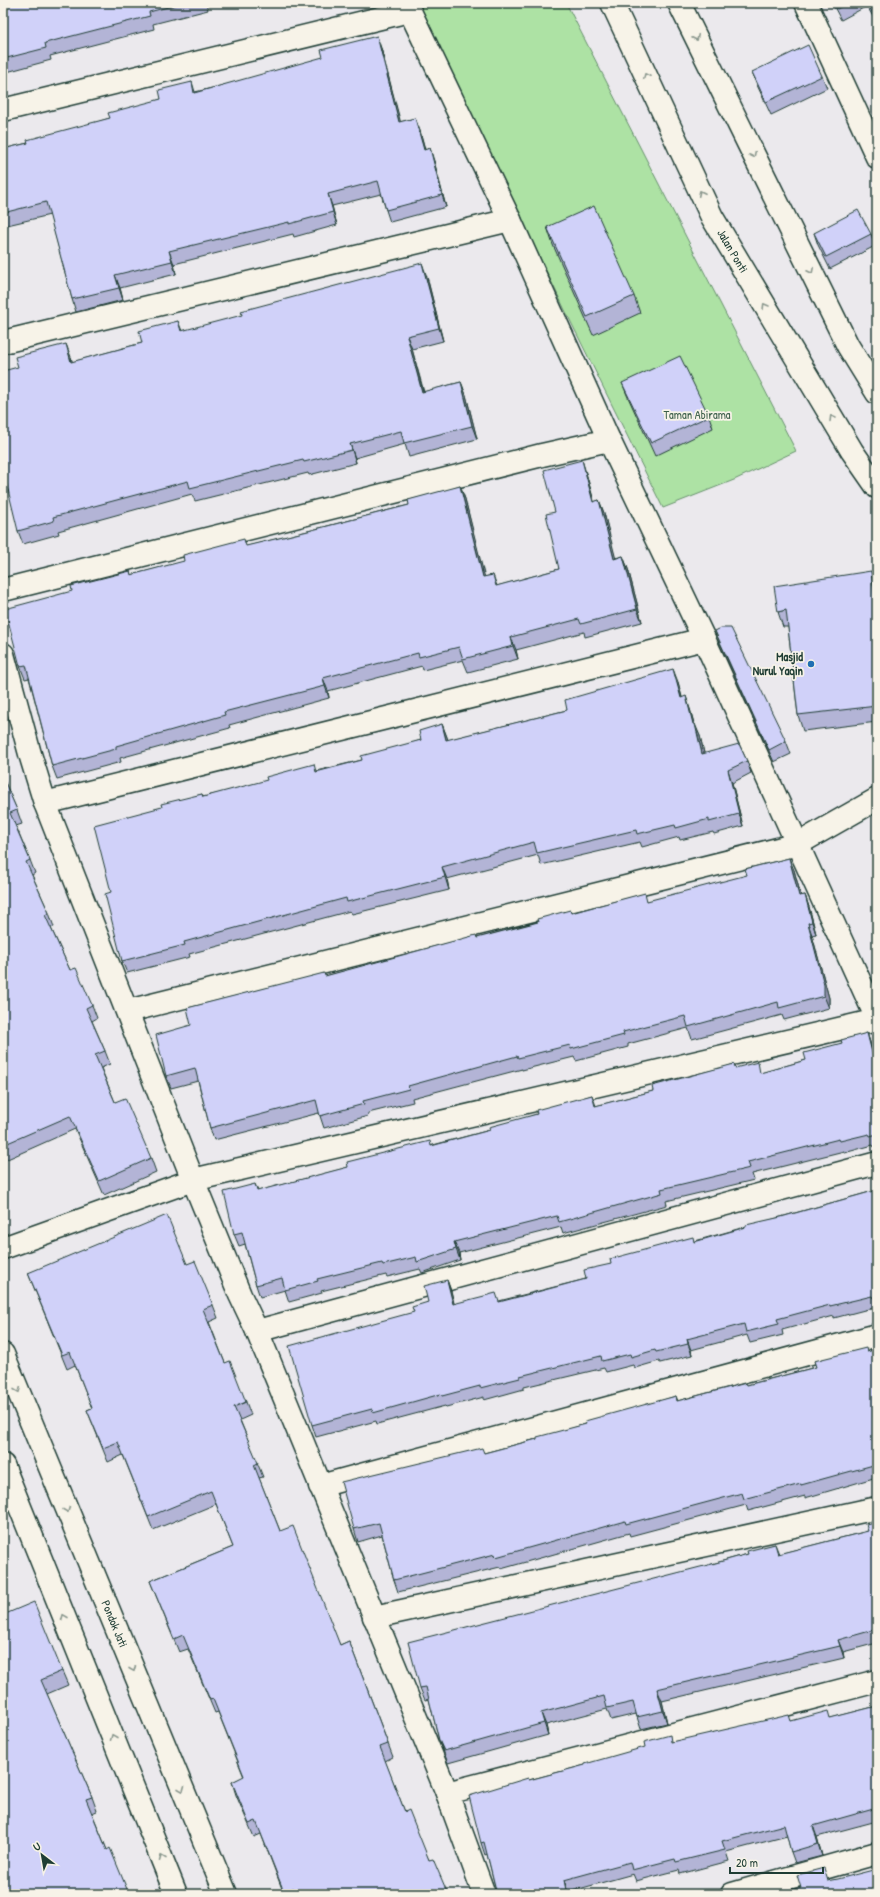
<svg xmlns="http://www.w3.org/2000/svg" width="880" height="1897" viewBox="0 0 880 1897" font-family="'Patrick Hand',sans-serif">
	<rect width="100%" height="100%" fill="#ebe9ed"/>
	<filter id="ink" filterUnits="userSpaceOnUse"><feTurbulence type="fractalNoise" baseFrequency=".025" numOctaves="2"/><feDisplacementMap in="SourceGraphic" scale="8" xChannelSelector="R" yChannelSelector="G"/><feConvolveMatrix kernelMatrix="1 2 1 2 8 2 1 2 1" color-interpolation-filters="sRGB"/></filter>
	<g filter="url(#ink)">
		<polygon fill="#ade2a4" stroke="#66906c" points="418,3 566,3 796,451 734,480 663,508 565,310"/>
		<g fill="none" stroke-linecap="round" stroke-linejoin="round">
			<defs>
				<g id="street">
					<polyline points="406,3 510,220 609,440 704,639 877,1019"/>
					<polyline points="806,3 877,157"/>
					<polyline points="3,110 409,11"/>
					<polyline points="3,342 510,220"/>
					<polyline points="3,590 542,455 609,440"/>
					<polyline points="3,654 30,754 45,803 193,1180 240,1295 257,1331 447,1793 484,1894"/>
					<polyline points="45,803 704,639"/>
					<polyline points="128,1011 798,844 877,799"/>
					<polyline points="3,1248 193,1180 877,1020"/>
					<polyline points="257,1331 877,1163"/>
					<path id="s1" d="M3,1354L226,1894"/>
					<polyline points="3,1465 176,1894"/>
					<polyline points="320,1486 877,1335"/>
					<polyline points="374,1617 877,1508"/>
					<polyline points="447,1793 877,1681"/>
					<polyline points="732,1894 877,1853"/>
				</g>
				<g id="secondary">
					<path id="s2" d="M612,3L712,217L852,451L877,487"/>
					<polyline points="679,3 848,346 877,393"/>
				</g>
			</defs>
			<use href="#street" stroke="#1f3d34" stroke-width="25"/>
			<use href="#secondary" stroke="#1f3d34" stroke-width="25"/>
			<use href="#street" stroke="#f7f3e8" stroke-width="22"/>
			<use href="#secondary" stroke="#f7f3e8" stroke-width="22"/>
		</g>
		<g fill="#b3b4d6" stroke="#1f3d34">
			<polygon points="3,3 206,3 208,10 153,24 154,29 50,56 51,60 3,73"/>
			<polygon points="832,3 877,3 877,24 867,6 841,20"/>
			<polygon points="381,48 400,122 415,118 420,131 425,149 434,161 446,207 390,222 386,210 381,194 332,206 337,225 294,237 293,234 174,264 176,274 120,288 123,300 76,312 72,299 50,215 3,226 3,149 28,143 110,118 161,99 192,82 195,92"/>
			<polygon points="752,72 822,76 827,88 771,115 757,85"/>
			<polygon points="547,227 634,296 640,313 593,335 553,245"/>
			<polygon points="814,233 871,234 875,246 830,269 818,245"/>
			<polygon points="427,277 443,341 412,349 424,392 461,382 466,395 477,439 409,457 405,444 355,458 356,463 309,475 308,473 195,501 192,494 58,531 59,534 23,544 18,531 71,357 72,362 142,343 178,321 182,331"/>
			<polygon points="622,383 709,416 713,428 655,456 627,395"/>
			<polygon points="586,473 594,502 599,500 604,513 615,558 623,556 628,569 642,622 585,637 584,632 516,650 518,659 468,672 463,660 423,670 422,666 328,691 329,698 229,725 230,728 120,758 121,762 57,779 52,766 29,678 25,679 20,666 72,591 130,571 131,575 308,531 409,505 460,486 465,499 484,577 493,575 497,586 559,569 555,512"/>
			<polygon points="877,586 877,722 803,731 798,715 788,627 783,627 778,612"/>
			<polygon points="715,631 786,741 791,754 774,762 720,643"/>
			<polygon points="678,682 682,697 690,709 694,724 700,736 704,753 747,761 751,773 732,783 743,826 714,834 713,832 680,840 679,837 642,847 640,842 541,865 538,855 447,879 449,890 352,914 350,911 189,954 190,957 127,973 122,961 111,892 162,807 202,794 203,797 316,771 362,760 421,740 442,724 448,740"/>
			<polygon points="3,778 17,810 22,824 16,826 30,860 35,873 32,875 49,913 54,927 51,928 70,970 92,1005 97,1018 92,1021 105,1051 110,1064 101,1068 115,1102 151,1158 156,1172 104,1195 75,1129 3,1161"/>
			<polygon points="794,870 801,896 805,895 809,907 816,934 812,935 829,998 829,1008 784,1020 782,1015 692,1039 688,1028 628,1044 628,1047 576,1061 574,1057 522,1070 522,1069 412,1098 413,1102 368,1113 368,1116 324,1128 319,1113 214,1140 210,1128 198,1081 171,1088 166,1076 191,1025 325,976 477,938 571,913 648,901"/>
			<polygon points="867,1033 871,1045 877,1067 877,1147 874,1147 873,1145 844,1153 844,1151 752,1174 754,1180 666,1201 667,1205 563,1233 561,1227 459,1253 460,1260 422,1273 420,1269 387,1277 386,1275 321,1291 322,1293 289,1302 285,1290 260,1297 256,1285 245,1244 239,1246 234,1234 255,1184 258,1191 490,1130 592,1095 596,1106 653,1091 734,1064 735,1068 761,1073 806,1060 842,1043"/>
			<polygon points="877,1190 877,1309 876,1307 834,1318 834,1316 782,1330 783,1335 750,1343 747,1335 691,1350 692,1355 660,1363 659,1361 635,1368 633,1365 606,1372 604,1368 524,1387 524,1389 484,1400 484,1397 446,1407 445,1406 377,1424 376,1421 316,1437 312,1425 414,1312 428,1302 447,1280 451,1291 454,1304 499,1301 586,1279 611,1264 695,1241"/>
			<polygon points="187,1264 213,1305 218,1318 209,1322 225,1363 246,1402 251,1415 240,1420 263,1477 259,1478 280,1531 340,1645 349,1641 393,1757 385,1761 405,1812 429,1860 448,1894 284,1894 261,1834 254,1837 236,1795 232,1782 244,1777 218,1712 215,1713 188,1649 179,1652 150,1581 233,1547 216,1504 153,1530 123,1455 108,1462 87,1410 92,1408 75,1365 67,1369 28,1273"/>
			<polygon points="877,1349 877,1477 805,1498 805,1496 748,1511 746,1505 630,1536 629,1533 501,1569 500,1567 398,1592 394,1580 382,1535 358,1542 354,1529 484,1453 537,1439 676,1396 678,1401 747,1385 816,1367"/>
			<polygon points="877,1522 877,1643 843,1652 844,1658 662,1701 667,1723 641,1729 636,1714 611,1720 607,1709 546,1725 548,1735 448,1763 439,1740 429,1699 425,1700 420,1688 712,1564 748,1554 775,1544 779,1554 868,1531"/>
			<polygon points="3,1615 62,1671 68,1685 47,1694 92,1797 97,1811 92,1813 107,1850 3,1894"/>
			<polygon points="877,1706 877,1821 817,1837 822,1856 795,1863 791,1852 787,1836 726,1852 729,1861 680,1874 679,1870 636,1881 633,1874 568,1892 568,1894 497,1894 487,1854 485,1855 481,1843 529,1780 672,1742 791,1721 831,1718"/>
		</g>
		<g fill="#9292ae" stroke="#1f3d34">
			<polygon points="377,36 381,48 404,135 399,122"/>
			<polygon points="415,118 420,131 428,162 424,150"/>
			<polygon points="430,148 434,161 446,207 442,195"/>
			<polygon points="328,194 332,206 337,225 333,212"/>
			<polygon points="169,251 174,264 176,274 172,261"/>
			<polygon points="422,263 427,277 443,341 439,328"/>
			<polygon points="115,275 120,288 123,300 119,288"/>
			<polygon points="407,336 412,349 427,406 422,392"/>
			<polygon points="66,344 71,357 76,375 71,362"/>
			<polygon points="461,382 466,395 477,439 472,426"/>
			<polygon points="350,444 355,458 356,463 352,450"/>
			<polygon points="582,460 586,473 598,515 593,502"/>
			<polygon points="460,486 465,499 488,590 483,577"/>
			<polygon points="599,500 604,513 619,571 614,559"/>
			<polygon points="623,556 628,569 642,622 637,609"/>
			<polygon points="871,571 877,586 877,608 876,605"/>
			<polygon points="511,637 516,650 518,659 513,646"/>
			<polygon points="673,669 678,682 685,710 681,698"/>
			<polygon points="323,678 328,691 329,698 325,686"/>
			<polygon points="686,696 690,709 698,737 693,724"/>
			<polygon points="442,724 447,737 451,752 446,740"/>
			<polygon points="695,724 700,736 707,766 702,754"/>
			<polygon points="728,770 732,783 743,826 739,814"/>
			<polygon points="789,858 794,870 804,908 799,896"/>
			<polygon points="442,867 447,879 449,890 445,877"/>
			<polygon points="805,895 809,907 816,934 812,922"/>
			<polygon points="808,923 812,935 829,998 829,1008 824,996"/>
			<polygon points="867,1033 871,1045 877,1067 877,1072"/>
			<polygon points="454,1242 459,1253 460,1260 456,1249"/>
			<polygon points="447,1280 451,1291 457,1315 453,1304"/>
			<polygon points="687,1339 691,1350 692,1355 688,1344"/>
			<polygon points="838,1640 843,1652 844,1658"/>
			<polygon points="657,1689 662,1701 667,1723 663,1711"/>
			<polygon points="541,1713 546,1725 548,1735 544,1723"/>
			<polygon points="813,1826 817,1837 822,1856 818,1844"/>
			<polygon points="564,1880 568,1892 568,1894 566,1890"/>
		</g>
		<g fill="#d0d1f9" stroke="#1f3d34">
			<polygon points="3,3 183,3 149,12 150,16 45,43 46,48 3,59"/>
			<polygon points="834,3 848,3 837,9"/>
			<polygon points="867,3 877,3 877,21"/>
			<polygon points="377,36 399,122 415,118 424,150 430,148 442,195 386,210 378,181 328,194 333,212 289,224 289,222 169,251 172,261 115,275 119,288 72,299 46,202 3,213 3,149 28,143 27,140 110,118 108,113 161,99 159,90 192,82 194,93 323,57 321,50"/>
			<polygon points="808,45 822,76 766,102 752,72"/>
			<polygon points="594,206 634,296 587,317 547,227"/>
			<polygon points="858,210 871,234 826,257 814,233"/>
			<polygon points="422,263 439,328 407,336 422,392 461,382 472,426 404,443 401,431 350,444 352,450 304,462 303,460 190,488 188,481 53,517 54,521 18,531 3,469 3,371 18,367 15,357 66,344 71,362 142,343 139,331 178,321 181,331 242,315 241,311"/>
			<polygon points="680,356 709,416 651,443 622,383"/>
			<polygon points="582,460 593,502 599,500 614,559 623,556 637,609 581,624 579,619 511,637 513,646 463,659 459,647 419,657 418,653 323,678 325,686 224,712 225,715 116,746 116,749 52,766 26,665 20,666 5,609 72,591 71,586 130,571 131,575 184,561 183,555 244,539 246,546 308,531 409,505 408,500 460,486 483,577 493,575 496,586 559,569 546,514 555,512 544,470"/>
			<polygon points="871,571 876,605 877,605 877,706 798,715 786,610 778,612 774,586"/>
			<polygon points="721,628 731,628 786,741 769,750 715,631"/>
			<polygon points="673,669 681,698 686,696 693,724 695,724 702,754 739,744 747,761 728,770 739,814 709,822 709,819 676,828 675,825 637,834 636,830 537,853 534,842 442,867 445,877 347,902 346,898 184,942 185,945 122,961 105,894 111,892 94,825 162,807 161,804 202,794 203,797 267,780 266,777 314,764 316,772 362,760 361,756 421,740 419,731 442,724 446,740 567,710 565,700"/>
			<polygon points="3,778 17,810 10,813 30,860 26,862 49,913 45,915 70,970 76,968 92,1005 86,1008 105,1051 95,1055 115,1102 125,1098 151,1158 99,1181 70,1116 3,1145"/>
			<polygon points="789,858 799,896 805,895 812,922 808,923 824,985 824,996 779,1008 778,1002 688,1027 685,1016 623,1032 624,1035 571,1049 570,1045 518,1058 517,1056 408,1086 409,1089 363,1101 364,1104 320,1116 316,1100 210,1128 195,1068 166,1076 156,1035 191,1025 187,1008 324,973 325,976 476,935 477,938 538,922 537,919 570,910 571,913 645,893 647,901 747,875 745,869"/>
			<polygon points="867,1033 877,1072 877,1134 870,1136 869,1134 840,1141 839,1139 748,1162 750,1168 661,1189 662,1193 559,1222 557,1216 454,1242 456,1249 417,1262 416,1257 383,1265 382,1263 317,1279 318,1281 285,1290 282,1278 256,1285 242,1232 234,1234 224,1192 255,1184 257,1191 348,1167 347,1162 430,1141 431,1146 490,1130 489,1127 537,1114 536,1110 592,1095 595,1106 653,1091 652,1086 734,1064 735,1068 758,1062 760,1073 806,1060 804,1053 842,1043 841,1040"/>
			<polygon points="877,1190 877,1297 873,1298 872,1296 830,1306 830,1305 777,1319 779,1324 746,1332 744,1324 687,1339 688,1344 656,1352 655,1350 631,1357 630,1354 602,1361 601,1356 520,1376 520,1378 480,1388 480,1386 442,1396 441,1394 373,1413 372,1409 312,1425 289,1346 414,1312 412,1307 428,1302 424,1286 447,1280 453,1304 496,1293 499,1302 586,1279 584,1270 611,1264 610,1259 693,1237 694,1242 746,1227 746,1225 781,1217"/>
			<polygon points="167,1215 187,1264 195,1261 213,1305 203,1309 225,1363 230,1361 246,1402 234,1407 258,1463 254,1465 280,1531 293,1526 340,1645 349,1641 388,1744 380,1747 405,1812 409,1810 429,1860 433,1859 448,1894 295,1894 293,1888 284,1892 256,1821 249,1824 232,1782 244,1776 213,1699 210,1700 183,1635 174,1639 150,1581 233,1547 211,1491 148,1517 118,1442 103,1448 87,1410 92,1408 70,1352 62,1355 28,1273"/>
			<polygon points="866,1348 867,1352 877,1349 877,1464 801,1485 801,1484 744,1499 742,1493 626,1524 625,1521 496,1557 495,1554 394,1580 379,1523 354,1529 341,1482 482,1448 484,1453 537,1439 537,1437 586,1424 585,1421 676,1396 677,1401 746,1383 747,1385 816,1367 814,1361"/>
			<polygon points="877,1522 877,1629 838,1640 840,1646 657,1689 663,1711 637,1717 633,1702 607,1708 604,1696 541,1713 544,1723 444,1751 439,1740 426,1687 420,1688 408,1642 712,1564 748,1554 747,1551 775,1544 778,1554 868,1531 866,1525"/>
			<polygon points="34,1602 62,1671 41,1680 92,1797 86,1799 107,1850 110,1848 129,1894 3,1894 3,1615"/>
			<polygon points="877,1706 877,1808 813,1826 818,1844 791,1852 784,1825 722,1841 725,1850 676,1862 675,1859 632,1870 630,1862 564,1880 566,1890 551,1894 497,1894 484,1842 481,1843 469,1796 528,1778 529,1780 585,1765 585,1764 645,1747 644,1742 670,1735 671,1742 789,1715 791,1721 828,1711 830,1718"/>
			<polygon points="824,1868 828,1881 838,1879 877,1869 877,1894 781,1894 801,1888 797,1875"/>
		</g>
		<defs><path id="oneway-chevron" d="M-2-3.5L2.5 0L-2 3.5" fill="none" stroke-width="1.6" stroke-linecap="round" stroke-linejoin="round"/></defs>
		<g stroke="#8b988e">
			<use href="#oneway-chevron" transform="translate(696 38) rotate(64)"/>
			<use href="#oneway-chevron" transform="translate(646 76) rotate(-115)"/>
			<use href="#oneway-chevron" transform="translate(753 155) rotate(64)"/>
			<use href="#oneway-chevron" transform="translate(701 193) rotate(-115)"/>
			<use href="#oneway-chevron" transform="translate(811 271) rotate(64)"/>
			<use href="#oneway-chevron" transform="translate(765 306) rotate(-121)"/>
			<use href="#oneway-chevron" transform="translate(832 418) rotate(-121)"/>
			<use href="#oneway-chevron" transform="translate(18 1390) rotate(68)"/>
			<use href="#oneway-chevron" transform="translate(67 1510) rotate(68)"/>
			<use href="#oneway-chevron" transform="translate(64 1617) rotate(-112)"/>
			<use href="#oneway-chevron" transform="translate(133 1669) rotate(68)"/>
			<use href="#oneway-chevron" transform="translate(113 1737) rotate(-112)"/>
			<use href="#oneway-chevron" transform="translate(182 1789) rotate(68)"/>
			<use href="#oneway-chevron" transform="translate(162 1858) rotate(-112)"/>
		</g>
	</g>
	<circle fill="#1f6fb2" stroke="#f7f3e8" stroke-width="1.5" cx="811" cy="664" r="4"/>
	<g text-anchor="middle" stroke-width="3.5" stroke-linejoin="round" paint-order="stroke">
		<g font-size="12" fill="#1f3d34" stroke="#f7f3e8">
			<text dy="4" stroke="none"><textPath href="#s2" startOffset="276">Jalan Ponti</textPath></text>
			<text dy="4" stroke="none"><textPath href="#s1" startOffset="292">Pondok Jati</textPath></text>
		</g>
		<g font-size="12" fill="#3b5e4a" stroke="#f7f3e8">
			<text x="697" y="419">Taman Abirama</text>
		</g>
		<g font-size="12" font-weight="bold" fill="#1f3d34" stroke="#f7f3e8" text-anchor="end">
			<text x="803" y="661">Masjid<tspan x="803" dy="14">Nurul Yaqin</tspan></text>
		</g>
	</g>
	<rect width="880" height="1897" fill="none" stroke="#f7f3e8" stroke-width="16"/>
	<rect x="8" y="8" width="864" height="1881" fill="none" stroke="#1f3d34" stroke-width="1.5" filter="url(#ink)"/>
	<g transform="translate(42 1855) rotate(329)" stroke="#f7f3e8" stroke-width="3" paint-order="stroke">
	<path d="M0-3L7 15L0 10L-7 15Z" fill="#1f3d34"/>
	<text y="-6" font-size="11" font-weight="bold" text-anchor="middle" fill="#1f3d34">U</text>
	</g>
	<path d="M730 1867v6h93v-6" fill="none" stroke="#1f3d34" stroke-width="2"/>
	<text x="736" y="1867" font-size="12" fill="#1f3d34" stroke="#f7f3e8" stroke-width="3" paint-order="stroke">20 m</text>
</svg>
